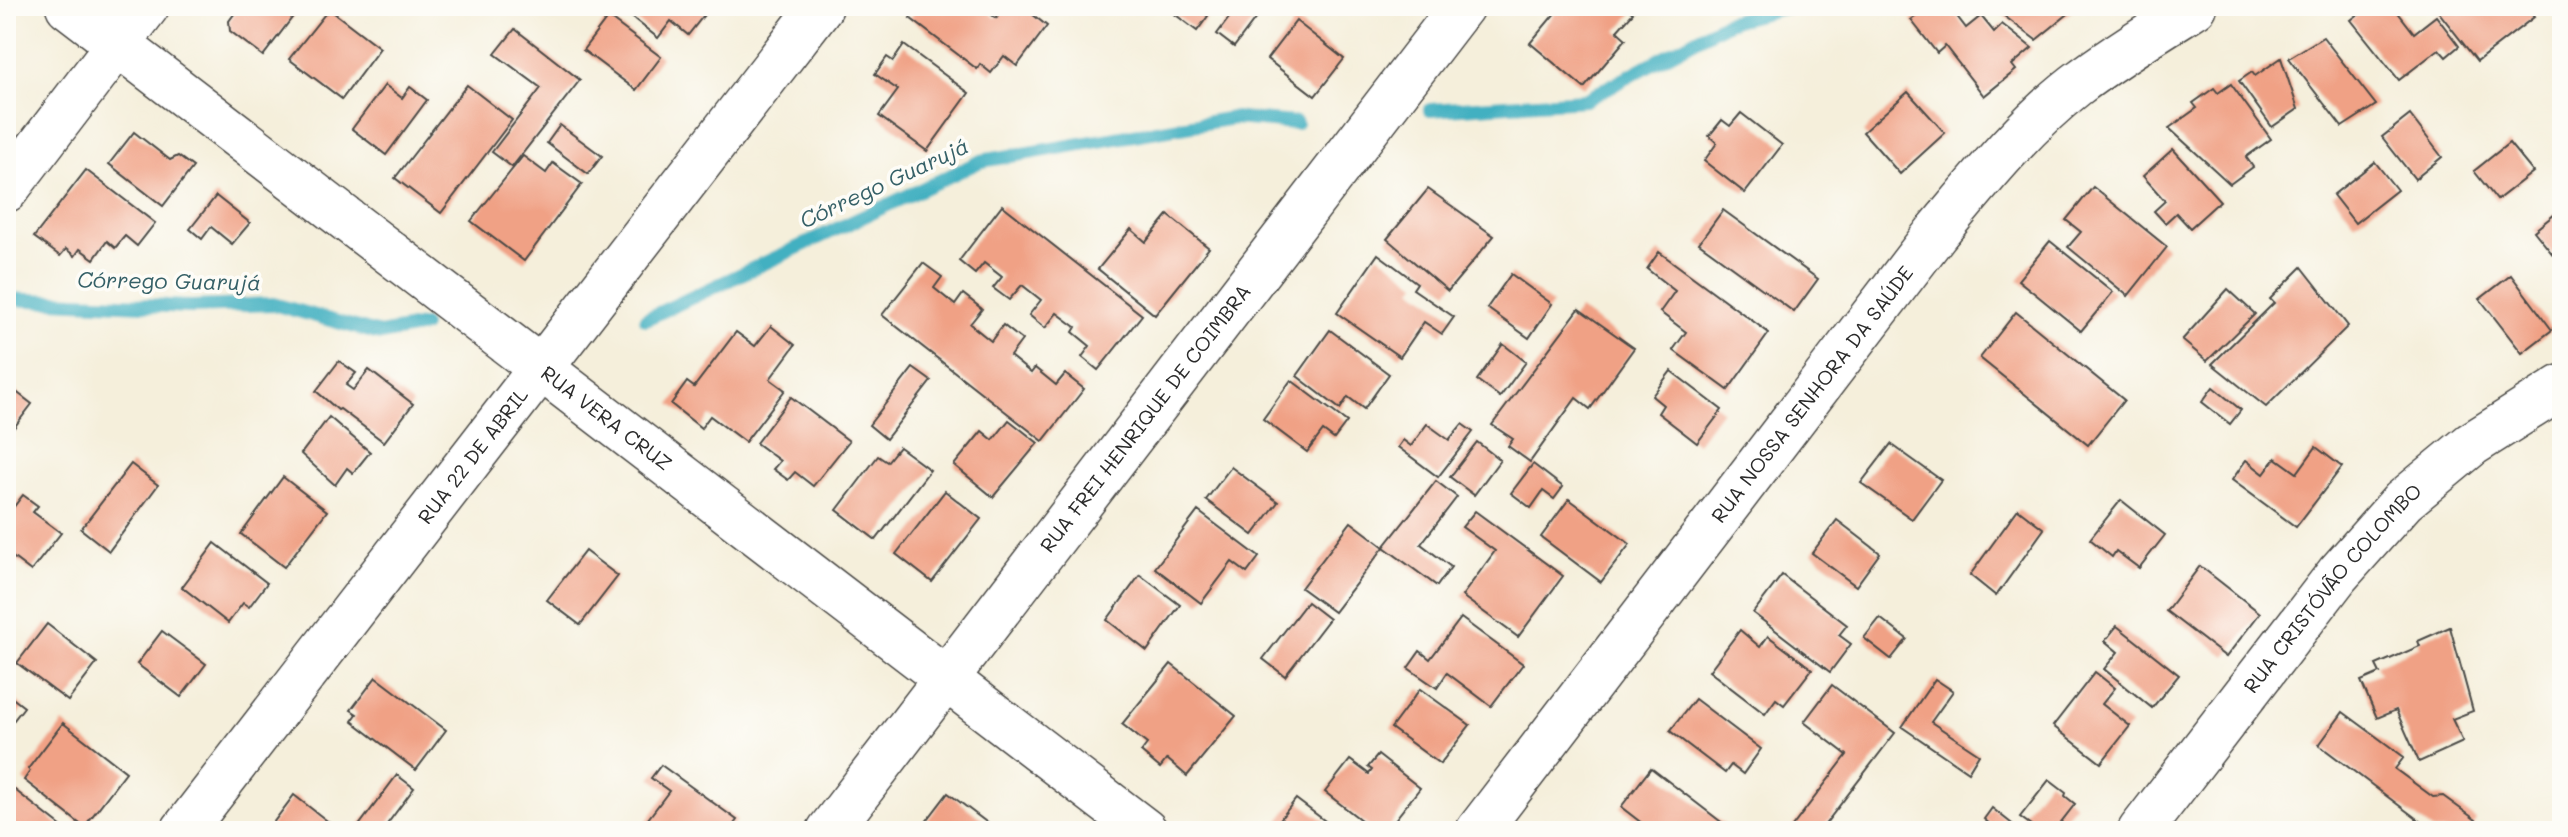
<svg xmlns="http://www.w3.org/2000/svg" width="2568" height="837" viewBox="0 0 2568 837" font-family="Mali,sans-serif">
	<rect width="100%" height="100%" fill="#fdfcf7"/>
	<filter id="ink" filterUnits="userSpaceOnUse"><feTurbulence type="fractalNoise" baseFrequency=".0125" numOctaves="2"/><feDisplacementMap in="SourceGraphic" scale="16" xChannelSelector="R" yChannelSelector="G"/><feConvolveMatrix kernelMatrix="1 2 1 2 8 2 1 2 1" color-interpolation-filters="sRGB"/></filter>
	<filter id="wash" filterUnits="userSpaceOnUse"><feTurbulence type="fractalNoise" baseFrequency=".006" numOctaves="4" result="noise"/><feDisplacementMap in="SourceGraphic" scale="32" xChannelSelector="R" yChannelSelector="G"/><feGaussianBlur stdDeviation="1.8" result="paint"/><feColorMatrix in="noise" values="0 0 0 0 0 0 0 0 0 0 0 0 0 0 0 0 0 1.4 0 .05"/><feComposite in="paint" operator="in"/></filter>
	<g filter="url(#wash)">
		<rect width="100%" height="100%" fill="#f5efdb"/>
		<g fill="none" stroke-linecap="round" stroke-linejoin="round">
			<g stroke="#43b0c1" stroke-width="14">
				<polyline points="1430,110 1585,100 1728,22 1790,6"/>
				<polyline points="6,299 191,307 273,304 380,334 423,326"/>
				<polyline points="646,319 981,161 1233,118 1296,123"/>
			</g>
		</g>
		<g id="blocks">
			<g fill="#f0a185">
				<polygon points="240,6 301,6 263,56 230,31 229,21"/>
				<polygon points="618,6 711,6 688,35 671,21 658,38"/>
				<polygon points="919,6 980,6 996,18 1005,6 1022,6 1047,26 1017,66 1004,56 991,73 980,64 977,69 910,18"/>
				<polygon points="1164,6 1206,6 1201,11 1208,16 1197,31"/>
				<polygon points="1238,6 1257,6 1262,10 1234,47 1217,34"/>
				<polygon points="1561,6 1624,6 1633,13 1617,31 1626,39 1584,88 1530,43"/>
				<polygon points="1946,6 1949,6 1966,28 1981,16 1994,32 2002,24 2032,48 2012,65 2016,70 1984,96 1945,46 1937,53 1911,20 1926,9 1932,16"/>
				<polygon points="1991,6 2078,6 2036,40"/>
				<polygon points="2369,6 2393,6 2414,33 2436,16 2459,46 2446,57 2439,49 2399,80 2351,20"/>
				<polygon points="2434,6 2525,6 2534,17 2477,61"/>
				<polygon points="329,9 380,48 342,99 289,59"/>
				<polygon points="608,17 661,57 636,90 583,50"/>
				<polygon points="1296,21 1344,59 1315,96 1267,59"/>
				<polygon points="515,29 580,80 512,167 492,152 541,88 495,54"/>
				<polygon points="2323,37 2376,105 2342,127 2289,58"/>
				<polygon points="904,45 969,93 927,151 879,116 898,90 875,74 887,57 893,61"/>
				<polygon points="2281,58 2298,109 2272,127 2239,81 2252,72 2255,76"/>
				<polygon points="2231,84 2271,139 2246,157 2253,167 2230,184 2169,128 2197,108 2193,103 2214,88 2218,93"/>
				<polygon points="385,85 402,98 410,87 427,100 386,155 352,129"/>
				<polygon points="467,85 512,120 441,213 395,178"/>
				<polygon points="1908,92 1945,133 1900,174 1863,132"/>
				<polygon points="1741,113 1782,145 1745,193 1704,161 1717,143 1709,136 1722,120 1730,126"/>
				<polygon points="2410,115 2442,157 2415,179 2382,137"/>
				<polygon points="560,125 602,156 588,174 547,143"/>
				<polygon points="134,132 170,160 178,156 193,167 163,206 109,164"/>
				<polygon points="2509,143 2533,172 2497,200 2474,171"/>
				<polygon points="2173,149 2220,201 2190,228 2176,213 2165,223 2154,211 2165,201 2143,176"/>
				<polygon points="523,156 546,173 553,163 582,184 524,261 471,221"/>
				<polygon points="2375,162 2397,190 2355,223 2333,195"/>
				<polygon points="86,170 155,223 137,246 125,236 115,248 107,241 94,259 80,249 75,256 66,249 60,256 34,237"/>
				<polygon points="2093,187 2167,247 2128,296 2068,247 2081,232 2066,220"/>
				<polygon points="1428,189 1494,236 1448,291 1387,239"/>
				<polygon points="216,196 250,223 232,244 211,227 202,239 190,229"/>
				<polygon points="1002,205 1142,315 1098,370 1082,357 1090,346 1073,332 1076,327 1057,313 1045,328 1029,315 1041,300 1022,285 1009,300 993,288 1002,277 984,263 975,274 959,261"/>
				<polygon points="1723,210 1818,279 1794,312 1699,243"/>
				<polygon points="2560,210 2562,213 2562,266 2534,231"/>
				<polygon points="1168,215 1209,248 1155,315 1098,269 1131,229 1146,242"/>
				<polygon points="2050,241 2113,292 2081,331 2018,280"/>
				<polygon points="1659,252 1769,333 1728,390 1673,350 1686,332 1660,312 1675,291 1647,269"/>
				<polygon points="1378,254 1417,283 1413,289 1454,317 1442,334 1424,322 1400,357 1337,313"/>
				<polygon points="923,263 942,277 934,288 955,305 963,294 982,309 970,324 991,341 1003,325 1022,340 1010,356 1031,373 1035,368 1056,385 1065,374 1084,389 1043,441 882,315"/>
				<polygon points="2302,267 2348,326 2266,407 2212,364 2274,303 2270,299"/>
				<polygon points="1511,274 1552,304 1529,338 1487,308"/>
				<polygon points="2511,275 2552,330 2522,353 2480,299"/>
				<polygon points="2228,289 2255,314 2207,361 2182,340"/>
				<polygon points="1579,309 1634,348 1590,409 1576,398 1530,462 1508,446 1513,439 1492,425"/>
				<polygon points="2016,312 2124,400 2088,445 1980,358"/>
				<polygon points="771,326 795,345 770,379 785,390 745,442 710,416 701,428 671,404 687,382 694,387 736,332 755,346"/>
				<polygon points="1330,330 1389,374 1364,409 1348,397 1340,409 1297,376"/>
				<polygon points="1503,344 1526,362 1500,397 1477,380"/>
				<polygon points="339,361 356,373 346,385 353,390 369,370 413,404 384,442 340,409 338,410 316,391"/>
				<polygon points="913,368 931,381 886,439 869,425"/>
				<polygon points="1671,371 1722,410 1697,443 1658,413 1663,405 1652,396"/>
				<polygon points="1291,380 1347,422 1334,439 1323,431 1307,452 1263,419"/>
				<polygon points="6,384 32,404 6,438"/>
				<polygon points="2213,387 2241,410 2230,424 2202,402"/>
				<polygon points="791,397 849,441 813,486 795,472 788,480 773,469 780,461 756,443"/>
				<polygon points="329,417 370,452 353,473 347,468 335,485 301,454"/>
				<polygon points="1009,420 1038,443 993,497 954,465 982,431 993,440"/>
				<polygon points="1427,424 1449,440 1462,424 1473,432 1438,477 1398,447 1403,440 1411,446"/>
				<polygon points="1477,442 1500,460 1474,495 1450,477"/>
				<polygon points="1891,444 1941,480 1912,519 1861,483"/>
				<polygon points="899,447 930,470 876,540 837,510 878,456 887,462"/>
				<polygon points="2316,447 2342,467 2296,527 2232,480 2246,460 2264,474 2276,458 2297,473"/>
				<polygon points="131,464 158,485 109,551 81,529"/>
				<polygon points="1533,464 1563,487 1554,499 1543,491 1531,508 1511,493"/>
				<polygon points="1231,467 1278,502 1253,535 1206,500"/>
				<polygon points="283,477 327,511 284,567 241,534"/>
				<polygon points="1436,481 1457,497 1421,544 1451,567 1437,586 1384,547"/>
				<polygon points="945,491 981,519 932,582 896,554"/>
				<polygon points="23,495 38,506 33,512 61,533 31,571 6,552 6,517"/>
				<polygon points="1569,499 1630,544 1601,582 1541,537"/>
				<polygon points="2121,500 2165,535 2139,568 2116,551 2112,557 2090,539"/>
				<polygon points="2018,509 2044,529 1996,596 1970,575"/>
				<polygon points="1198,511 1259,557 1247,573 1232,562 1201,603 1155,568"/>
				<polygon points="1475,511 1563,576 1518,637 1462,596 1495,551 1462,527"/>
				<polygon points="1837,520 1880,553 1856,586 1812,553"/>
				<polygon points="1351,522 1384,547 1334,612 1301,588"/>
				<polygon points="215,543 267,583 249,607 243,603 228,623 182,587"/>
				<polygon points="585,551 618,576 580,625 547,600"/>
				<polygon points="2200,566 2260,613 2226,657 2166,611"/>
				<polygon points="1140,575 1180,605 1147,651 1107,620"/>
				<polygon points="1782,575 1847,625 1839,635 1851,644 1830,672 1753,613"/>
				<polygon points="1307,602 1329,619 1285,676 1263,659"/>
				<polygon points="1461,618 1523,664 1491,706 1447,673 1437,688 1408,668 1420,651 1430,659"/>
				<polygon points="1880,618 1907,639 1891,659 1864,638"/>
				<polygon points="47,624 97,663 68,701 17,663"/>
				<polygon points="2117,626 2179,675 2152,708 2104,669 2118,652 2105,641"/>
				<polygon points="2450,627 2473,711 2452,719 2463,742 2419,762 2396,710 2377,718 2361,681 2380,673 2376,665 2420,646 2418,641"/>
				<polygon points="1740,630 1760,647 1768,636 1812,669 1784,705 1776,699 1765,714 1709,671"/>
				<polygon points="162,631 206,664 181,697 137,664"/>
				<polygon points="1171,664 1236,716 1187,776 1167,759 1160,768 1141,752 1147,744 1122,724"/>
				<polygon points="2095,672 2115,688 2102,704 2130,726 2101,763 2053,726"/>
				<polygon points="376,677 446,730 416,770 352,721 357,714 351,710"/>
				<polygon points="1935,679 1953,691 1931,722 1979,754 1968,772 1902,727"/>
				<polygon points="1832,685 1895,733 1820,831 1789,831 1847,755 1804,722"/>
				<polygon points="1420,689 1470,725 1440,764 1391,728"/>
				<polygon points="6,693 24,707 6,730"/>
				<polygon points="1695,699 1761,749 1743,774 1731,765 1725,773 1670,731"/>
				<polygon points="2343,712 2404,757 2395,769 2433,797 2443,796 2476,820 2469,831 2433,831 2319,745"/>
				<polygon points="63,723 126,772 84,827 24,780 30,771 28,769"/>
				<polygon points="1378,755 1420,788 1386,831 1375,831 1325,792 1350,760 1369,774 1372,770 1368,767"/>
				<polygon points="661,765 737,820 729,831 639,831 669,791 651,778"/>
				<polygon points="1651,768 1729,828 1727,831 1652,831 1621,807"/>
				<polygon points="397,775 414,788 382,831 355,831"/>
				<polygon points="2049,780 2066,793 2065,796 2075,804 2057,827 2039,831 2020,817"/>
				<polygon points="6,783 67,831 6,831"/>
				<polygon points="948,793 994,828 992,831 919,831"/>
				<polygon points="294,795 340,831 267,831"/>
				<polygon points="1296,799 1325,821 1321,826 1327,831 1271,831"/>
				<polygon points="1992,808 2021,831 1990,831 1993,827 1984,819"/>
			</g>
		</g>
	</g>
	<g filter="url(#ink)">
		<use href="#blocks" fill-opacity="0" stroke="#494845" stroke-width="2"/>
		<g fill="none" stroke-linecap="round" stroke-linejoin="round">
			<defs>
				<g id="minor">
					<path id="s1" d="M68,6L1145,831"/>
					<polyline points="6,190 147,6"/>
					<path id="s2" d="M183,831L821,6"/>
					<path id="s3" d="M829,831L1462,6"/>
					<path id="s4" d="M1478,831L1936,233C1979,182 2023,126 2076,85C2114,56 2155,31 2195,6"/>
					<path id="s5" d="M2140,831L2338,574L2403,501L2472,444L2562,387"/>
				</g>
			</defs>
			<use href="#minor" stroke="#494845" stroke-width="47"/>
			<use href="#minor" stroke="#fff" stroke-width="44"/>
		</g>
	</g>
	<g text-anchor="middle" stroke-width="7" stroke-linejoin="round" paint-order="stroke">
		<g font-size="20" fill="#2b2b2b" stroke="#fdfcf7">
			<text dy="7" stroke="none"><textPath href="#s4" startOffset="550">RUA NOSSA SENHORA DA SAÚDE</textPath></text>
			<text dy="7" stroke="none"><textPath href="#s1" startOffset="678">RUA VERA CRUZ</textPath></text>
			<text dy="7" stroke="none"><textPath href="#s3" startOffset="520">RUA FREI HENRIQUE DE COIMBRA</textPath></text>
			<text dy="7" stroke="none"><textPath href="#s2" startOffset="474">RUA 22 DE ABRIL</textPath></text>
			<text dy="7" stroke="none"><textPath href="#s5" startOffset="310">RUA CRISTÓVÃO COLOMBO</textPath></text>
		</g>
		<g font-size="22" font-style="italic" fill="#356067" stroke="#fdfcf7">
			<text transform="translate(884 183) rotate(-25)" y="8">Córrego Guarujá</text>
			<text transform="translate(169 281) rotate(1)" y="8">Córrego Guarujá</text>
		</g>
	</g>
	<rect width="2568" height="837" fill="none" stroke="#fdfcf7" stroke-width="32"/>
</svg>
